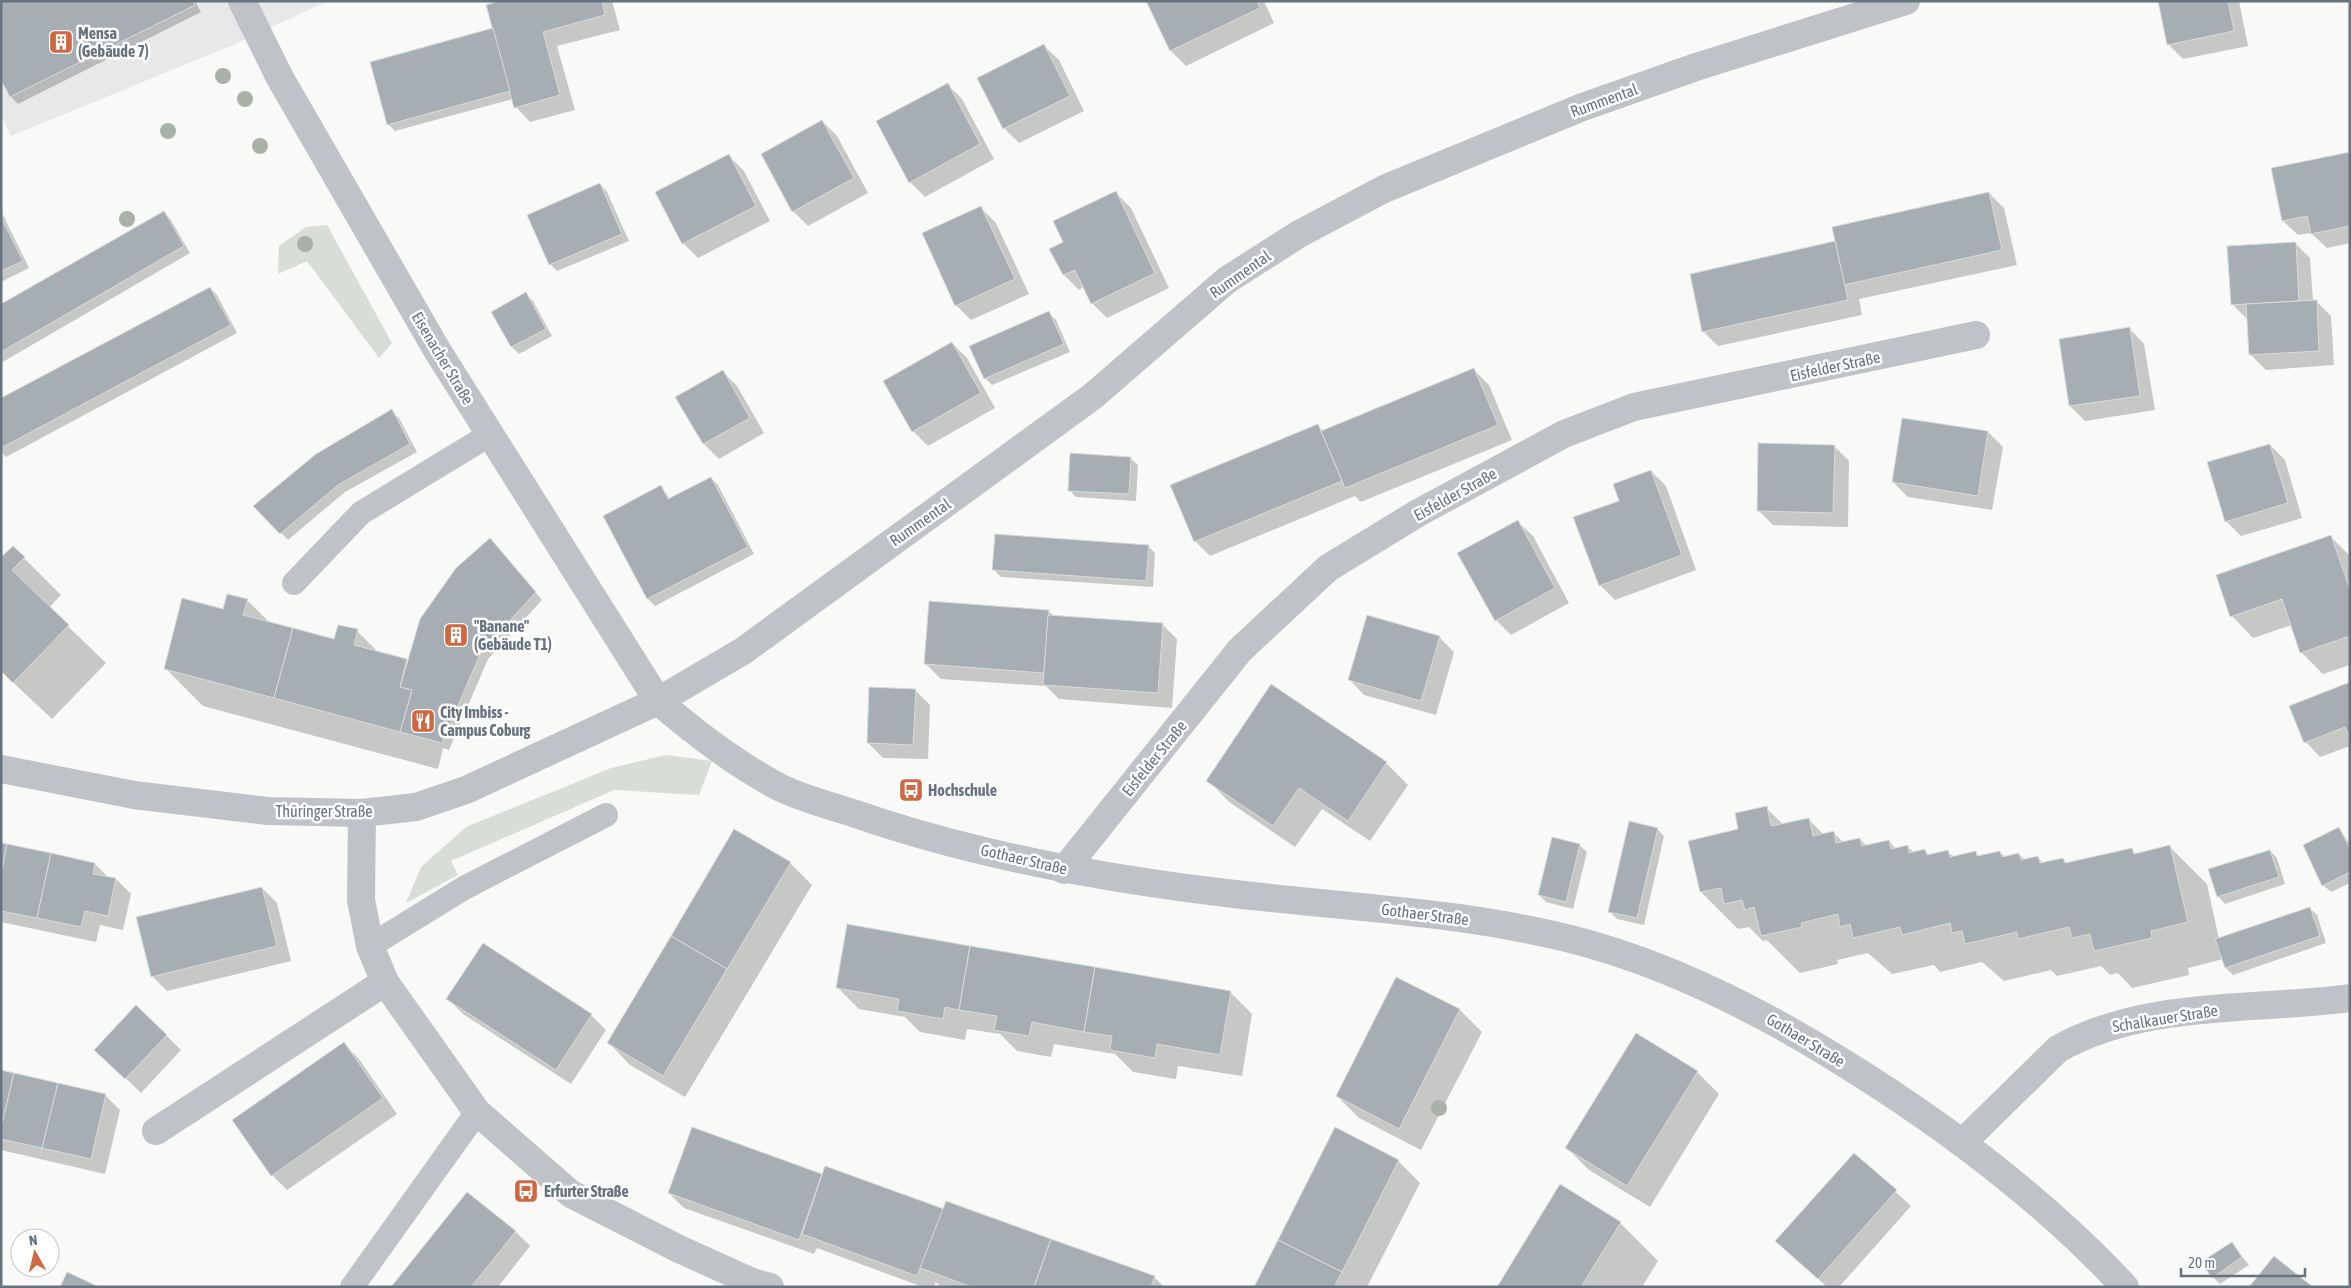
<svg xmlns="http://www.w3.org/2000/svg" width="2351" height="1288" viewBox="0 0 2351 1288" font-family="'Asap Condensed',sans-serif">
	<rect width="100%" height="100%" fill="#f9f9f7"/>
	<polygon fill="#e7e8e7" points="1,1 328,1 233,45 11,136 1,115"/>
	<g fill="#d9ddd7">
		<polygon points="327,225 392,343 379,358 307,261 278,274 279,246 306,227"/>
		<polygon points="666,755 712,761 699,795 614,790 451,861 458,875 406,903 421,867 466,827 611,768"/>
	</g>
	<g fill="#0003">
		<polygon points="1,1 195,1 201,12 18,104 11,97 1,77"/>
		<polygon points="504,1 612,1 620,30 557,46 575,110 530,122 516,107 513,99 395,131 388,124 495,32"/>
		<polygon points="1147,1 1264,1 1274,23 1186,66 1171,51"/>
		<polygon points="2159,1 2239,1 2248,46 2183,59 2168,44"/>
		<polygon points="1044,46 1059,60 1084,111 1019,143 1004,128 979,78"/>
		<polygon points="947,84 962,99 994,159 925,197 910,182"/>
		<polygon points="822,121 837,136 868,193 808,226 793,211"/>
		<polygon points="2350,153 2350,243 2327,248 2311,233 2298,235 2283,221"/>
		<polygon points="729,156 744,171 770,221 698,258 683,243"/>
		<polygon points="600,184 607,192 629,241 557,271 550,264"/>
		<polygon points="1116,193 1131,208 1169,288 1107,318 1092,303 1083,287 1079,290 1064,275 1051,249 1064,243"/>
		<polygon points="1989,193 2004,208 2017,265 1859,299 1862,315 1718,346 1703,331 1836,242"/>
		<polygon points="981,208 996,223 1029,294 971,320 956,305"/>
		<polygon points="1,211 29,268 1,282"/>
		<polygon points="164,212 171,220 190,253 1,363 1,306"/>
		<polygon points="2295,243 2310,258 2313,301 2316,301 2331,316 2334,365 2266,370 2251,355 2247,319 2232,304"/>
		<polygon points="210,288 217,295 237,333 6,457 1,452 1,399"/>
		<polygon points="526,294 533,301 552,336 519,354 512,347 493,312"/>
		<polygon points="1049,313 1056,320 1070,352 992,385 985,378"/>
		<polygon points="2130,329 2144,344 2155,410 2085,421 2070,406"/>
		<polygon points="952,343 967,358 995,408 928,446 913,431"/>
		<polygon points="1474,370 1489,385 1512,440 1361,502 1355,496 1210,556 1195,541 1318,426 1324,432"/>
		<polygon points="722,371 737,386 764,433 719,459 704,444 677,397"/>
		<polygon points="391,411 399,418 417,452 345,492 288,540 255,506"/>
		<polygon points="1988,432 2003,447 1992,510 1908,497 1893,482"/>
		<polygon points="2270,445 2285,460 2302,518 2241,536 2226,521"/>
		<polygon points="1834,446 1849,461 1848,527 1773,525 1758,510"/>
		<polygon points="1130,458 1138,465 1136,501 1076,497 1069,490"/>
		<polygon points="1651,471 1666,486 1696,570 1615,600 1600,585"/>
		<polygon points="711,478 718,485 754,554 655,606 648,599 605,516 661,487 671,500"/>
		<polygon points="1518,522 1533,536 1569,603 1511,635 1496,620"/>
		<polygon points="2331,537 2350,556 2350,665 2323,674 2301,652 2292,625 2253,638 2232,616"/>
		<polygon points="1148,546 1155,553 1153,587 1001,577 994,570"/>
		<polygon points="13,547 61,595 49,608 106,663 52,719 1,671"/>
		<polygon points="497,547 542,600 488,659 449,750 443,748 438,769 203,706 165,668 224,611 247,600 270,623 335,641 357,631 379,653 408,662"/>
		<polygon points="1048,611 1054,616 1162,624 1177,639 1172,708 1059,699 1046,686 941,679 926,664"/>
		<polygon points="1439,637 1454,652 1436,715 1364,695 1350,680"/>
		<polygon points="2350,683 2350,746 2320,757 2306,742 2291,707"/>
		<polygon points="1272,686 1386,763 1408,785 1370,841 1322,809 1295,847 1229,802 1208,780"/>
		<polygon points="915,690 930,705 928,759 883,758 868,743"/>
		<polygon points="1766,808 1784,825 1808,819 1824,835 1833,832 1844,843 1860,839 1867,846 1889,841 1896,849 1907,846 1914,853 1925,851 1930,856 1948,852 1954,857 1975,852 1980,857 2000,852 2005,857 2019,854 2025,860 2037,857 2044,864 2063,859 2068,864 2132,850 2136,854 2169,846 2207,884 2219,939 2310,908 2317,915 2326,943 2233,975 2226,968 2223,959 2188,968 2189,975 2132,988 2118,973 2110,975 2101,966 2057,976 2051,970 2004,981 1982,962 1940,972 1934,965 1892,974 1868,953 1837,960 1838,964 1800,973 1767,940 1763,941 1749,927 1738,929 1701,892 1740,830"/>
		<polygon points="1657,829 1664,836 1644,925 1617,919 1610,912"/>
		<polygon points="2339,829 2350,844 2350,883 2331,892 2323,885"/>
		<polygon points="1,844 95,864 109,878 116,879 131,894 123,930 100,925 96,942 1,922"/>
		<polygon points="1579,845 1587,852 1573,909 1546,902 1539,895"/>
		<polygon points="2270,851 2277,858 2285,884 2225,904 2218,896"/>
		<polygon points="790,863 812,885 685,1097 630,1065 609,1043"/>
		<polygon points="262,888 277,903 291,961 167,991 152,976"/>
		<polygon points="483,945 591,1015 606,1030 571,1084 463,1014 448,999"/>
		<polygon points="1397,978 1460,1010 1482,1032 1421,1150 1359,1118 1337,1096"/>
		<polygon points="837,987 1230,992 1252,1014 1242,1076 1178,1066 1176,1079 1133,1072 1115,1054 1054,1044 1051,1057 1017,1051 1000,1034 967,1029 965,1040 920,1032 905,1017 859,1009"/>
		<polygon points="166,1035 181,1050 141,1093 111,1064"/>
		<polygon points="344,1044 359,1059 397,1114 287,1190 272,1175"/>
		<polygon points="1,1071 105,1095 120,1110 105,1174 1,1150"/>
		<polygon points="1697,1072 1719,1094 1650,1207 1589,1170 1567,1148"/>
		<polygon points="692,1129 823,1176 944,1210 1154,1277 1164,1287 941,1287 936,1282 934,1287 923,1287 817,1248 814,1254 684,1208 669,1193"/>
		<polygon points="1854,1154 1911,1206 1839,1287 1827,1287 1777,1241"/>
		<polygon points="1398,1161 1420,1183 1367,1287 1255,1287"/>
		<polygon points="1560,1186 1620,1223 1658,1261 1642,1287 1498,1287"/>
		<polygon points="516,1232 530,1246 498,1287 393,1287"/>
		<polygon points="2231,1243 2249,1265 2220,1284 2213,1277"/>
	</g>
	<g fill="#a7aeb3" stroke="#dbdbd9">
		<polygon points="1,1 193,1 195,5 10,97 1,80"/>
		<polygon points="499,1 602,1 605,15 543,32 560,95 514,108 486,5"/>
		<polygon points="1146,1 1257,1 1260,8 1170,51"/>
		<polygon points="2158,1 2228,1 2234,31 2167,45"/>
		<polygon points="493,28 510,91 387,125 370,62"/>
		<polygon points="1044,44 1070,96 1003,129 977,78"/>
		<polygon points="948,83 980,144 909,183 876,121"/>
		<polygon points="822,120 854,178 792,212 761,154"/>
		<polygon points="2350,152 2350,226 2311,234 2307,216 2282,221 2271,168"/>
		<polygon points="729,154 756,206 682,244 655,192"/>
		<polygon points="600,183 622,234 549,265 527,215"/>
		<polygon points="1116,191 1155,273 1091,304 1075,270 1063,275 1049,249 1063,242 1053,221"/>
		<polygon points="1989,192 2002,250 1844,285 1832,227"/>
		<polygon points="981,206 1015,279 955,306 922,233"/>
		<polygon points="164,211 184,246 1,352 1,304"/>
		<polygon points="1,217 23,261 1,271"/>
		<polygon points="1835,241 1848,300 1702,332 1690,274"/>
		<polygon points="2296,242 2299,301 2231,305 2227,246"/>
		<polygon points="210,287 231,325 1,448 1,398"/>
		<polygon points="526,292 546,329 511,347 491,312"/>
		<polygon points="2317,300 2319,351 2249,355 2246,304"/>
		<polygon points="1049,311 1064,344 984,379 969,346"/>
		<polygon points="2130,327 2140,396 2069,406 2059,339"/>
		<polygon points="952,342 981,393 912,432 883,381"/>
		<polygon points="1474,368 1498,425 1345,488 1321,431"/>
		<polygon points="723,370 750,418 703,444 675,397"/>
		<polygon points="392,409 410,444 338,485 280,534 253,506 316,454"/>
		<polygon points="1902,418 1988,431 1978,496 1892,482"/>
		<polygon points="1318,424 1342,481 1194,542 1170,485"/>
		<polygon points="1758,443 1835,445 1833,513 1757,511"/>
		<polygon points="2270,444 2288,503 2225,522 2207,462"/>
		<polygon points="1070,453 1131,457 1129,494 1068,491"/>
		<polygon points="1651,470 1682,555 1599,586 1573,517 1619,501 1613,484"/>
		<polygon points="711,477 748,547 647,599 603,516 661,485 668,499"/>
		<polygon points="1518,520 1555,588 1495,621 1457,553"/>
		<polygon points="995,534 1149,545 1146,581 992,570"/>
		<polygon points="2331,535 2350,590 2350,636 2300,653 2282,599 2230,617 2216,575"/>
		<polygon points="490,538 536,592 481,652 442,743 400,732 412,690 400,687 420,619 456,568"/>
		<polygon points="13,546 25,557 12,570 69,625 13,683 1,671 1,557"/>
		<polygon points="227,594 248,599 243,615 293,628 274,698 164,669 182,598 223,609"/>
		<polygon points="929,601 1049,610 1044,673 924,664"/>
		<polygon points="1048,615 1163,623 1158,693 1043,685"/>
		<polygon points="1367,615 1440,636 1421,701 1348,680"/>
		<polygon points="338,625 358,629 354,645 407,659 400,687 412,690 400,732 274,698 293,628 334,639"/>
		<polygon points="2350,682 2350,737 2345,727 2304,743 2289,706"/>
		<polygon points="1271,684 1387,762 1348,821 1299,788 1273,826 1206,781"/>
		<polygon points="869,687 916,689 913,745 867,743"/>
		<polygon points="1767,806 1771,826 1809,818 1813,836 1834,831 1836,843 1860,838 1862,846 1889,840 1891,849 1908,845 1909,853 1925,849 1927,855 1948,850 1950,857 1976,851 1977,856 2000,851 2002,857 2019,853 2021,860 2038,856 2040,863 2063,858 2065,863 2132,848 2134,854 2170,845 2188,922 2151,931 2152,938 2094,951 2090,934 2072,938 2069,927 2018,939 2017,932 1965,944 1962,931 1952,933 1950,923 1902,935 1900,927 1853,938 1850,924 1840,927 1838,914 1801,923 1802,927 1761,936 1754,907 1745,910 1742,900 1724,904 1721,888 1700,892 1688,841 1738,829 1735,813"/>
		<polygon points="1629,821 1658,828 1637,918 1608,912"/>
		<polygon points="2339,827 2350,849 2350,872 2322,886 2303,845"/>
		<polygon points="734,829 791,862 727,969 671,936"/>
		<polygon points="1552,837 1580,844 1566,902 1538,895"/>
		<polygon points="1,843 7,844 1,874"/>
		<polygon points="7,844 51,853 37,918 1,911 1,874"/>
		<polygon points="2270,850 2279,877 2217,897 2208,869"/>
		<polygon points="51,853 95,863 93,874 116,878 108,916 85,911 81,927 37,918"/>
		<polygon points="262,887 277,946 151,977 136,917"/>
		<polygon points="2310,907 2320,936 2225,968 2215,939"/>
		<polygon points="847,924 970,946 959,1010 945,1007 943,1019 897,1011 899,999 836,988"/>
		<polygon points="671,936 727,969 663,1076 607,1043"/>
		<polygon points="483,943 592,1014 556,1070 446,999"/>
		<polygon points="970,946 1095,967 1084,1032 1032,1022 1029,1036 994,1030 997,1016 959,1010"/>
		<polygon points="1095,967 1231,991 1220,1055 1157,1044 1155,1058 1110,1050 1112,1036 1084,1032"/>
		<polygon points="1396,977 1460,1009 1399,1129 1336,1096"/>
		<polygon points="136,1005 167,1035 125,1079 94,1050"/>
		<polygon points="1636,1033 1698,1071 1627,1186 1565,1148"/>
		<polygon points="344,1042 383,1098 271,1176 232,1120"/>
		<polygon points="1,1070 14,1073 1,1128"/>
		<polygon points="14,1073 58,1083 42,1148 1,1139 1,1128"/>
		<polygon points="58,1083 106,1094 91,1159 42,1148"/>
		<polygon points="692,1127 822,1174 799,1240 668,1193"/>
		<polygon points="1335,1127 1399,1160 1342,1272 1278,1240"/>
		<polygon points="1854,1153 1897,1190 1818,1279 1775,1241"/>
		<polygon points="825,1166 944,1209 917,1276 802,1234"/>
		<polygon points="1560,1184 1621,1222 1581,1287 1497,1287"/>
		<polygon points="467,1192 516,1231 471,1287 391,1287"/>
		<polygon points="946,1201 1051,1239 1034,1287 972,1287 920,1268"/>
		<polygon points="1051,1239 1155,1276 1151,1287 1034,1287"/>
		<polygon points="1278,1240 1342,1272 1334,1287 1254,1287"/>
		<polygon points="2232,1242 2242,1257 2212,1278 2201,1262"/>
		<polygon points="2274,1256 2313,1287 2249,1287"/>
		<polygon points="67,1272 99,1287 60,1287"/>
	</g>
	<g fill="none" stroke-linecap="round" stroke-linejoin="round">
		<g stroke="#bfc2c6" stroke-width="24">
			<polyline points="294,583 361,513 489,435"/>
			<polyline points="370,946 464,888 606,815"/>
			<polyline points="352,1287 477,1112"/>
		</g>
		<g stroke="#bfc2c6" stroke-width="28">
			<path d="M242,1L280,78L437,350L658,701C695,733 733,762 777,786C800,798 828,805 853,813C973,855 1100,878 1226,893C1348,908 1470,911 1589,944C1678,969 1760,1011 1839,1060C1943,1124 2041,1197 2125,1287"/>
			<polyline points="1,769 134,795 268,811 362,813 416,807 466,790 658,701 743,651 1093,396 1227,280 1299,234 1384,189 1580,108 1696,67 1906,1"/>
			<polyline points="362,813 361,900 370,946 385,982 477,1112 571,1194 679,1249 752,1282 770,1287"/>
			<polyline points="1064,870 1240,650 1328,568 1418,513 1564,434 1634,407 1976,335"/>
			<polyline points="156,1131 385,982"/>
			<path d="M1963,1142L2058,1049C2144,1000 2254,1011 2350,998"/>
		</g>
	</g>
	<g fill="#a9b2a7">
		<circle cx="223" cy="76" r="8"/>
		<circle cx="245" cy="99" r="8"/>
		<circle cx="168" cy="131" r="8"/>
		<circle cx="260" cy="146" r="8"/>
		<circle cx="127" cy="219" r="8"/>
		<circle cx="305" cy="244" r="8"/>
		<circle cx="1439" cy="1108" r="8"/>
	</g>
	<defs>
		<symbol id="building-square" viewBox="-11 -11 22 22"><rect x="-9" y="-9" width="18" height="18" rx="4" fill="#cf6741" stroke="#fff"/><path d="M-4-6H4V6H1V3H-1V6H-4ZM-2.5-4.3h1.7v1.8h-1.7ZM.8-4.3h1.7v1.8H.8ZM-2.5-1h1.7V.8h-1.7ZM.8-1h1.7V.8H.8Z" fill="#fff"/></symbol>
		<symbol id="restaurant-square" viewBox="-11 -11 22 22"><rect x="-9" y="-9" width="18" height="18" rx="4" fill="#cf6741" stroke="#fff"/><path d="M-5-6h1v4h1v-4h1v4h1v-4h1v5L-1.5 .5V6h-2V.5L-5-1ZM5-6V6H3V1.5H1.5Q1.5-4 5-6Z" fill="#fff"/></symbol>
		<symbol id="bus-square" viewBox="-11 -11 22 22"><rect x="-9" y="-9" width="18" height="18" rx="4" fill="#cf6741" stroke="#fff"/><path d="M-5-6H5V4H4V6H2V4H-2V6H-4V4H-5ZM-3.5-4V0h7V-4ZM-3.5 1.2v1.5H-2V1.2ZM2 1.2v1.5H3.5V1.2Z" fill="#fff"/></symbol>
	</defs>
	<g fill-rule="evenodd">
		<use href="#building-square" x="47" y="28" width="28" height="28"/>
		<use href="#building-square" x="442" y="621" width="28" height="28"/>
		<use href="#restaurant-square" x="409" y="707" width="28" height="28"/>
		<use href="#bus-square" x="897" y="776" width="28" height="28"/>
		<use href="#bus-square" x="512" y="1177" width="28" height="28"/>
	</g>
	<g text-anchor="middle" stroke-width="5" stroke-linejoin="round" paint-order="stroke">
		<g font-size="16" font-weight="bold" fill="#67747f" stroke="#fff" text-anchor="start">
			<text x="78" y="39">Mensa<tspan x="78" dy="18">(Gebäude 7)</tspan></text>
			<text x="474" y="632">"Banane"<tspan x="474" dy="18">(Gebäude T1)</tspan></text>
			<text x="440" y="718">City Imbiss -<tspan x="440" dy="18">Campus Coburg</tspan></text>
			<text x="928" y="796">Hochschule</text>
			<text x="544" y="1197">Erfurter Straße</text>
		</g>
		<g font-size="16" fill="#67747f" stroke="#fff">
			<text transform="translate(1604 100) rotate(-20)" y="6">Rummental</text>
			<text transform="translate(1240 274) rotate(-35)" y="6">Rummental</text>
			<text transform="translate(443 358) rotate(59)" y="6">Eisenacher Straße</text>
			<text transform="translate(1835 366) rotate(-12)" y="6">Eisfelder Straße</text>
			<text transform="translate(1455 494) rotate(-29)" y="6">Eisfelder Straße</text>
			<text transform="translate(920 522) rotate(-35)" y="6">Rummental</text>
			<text transform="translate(1154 758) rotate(-51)" y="6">Eisfelder Straße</text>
			<text x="324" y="817">Thüringer Straße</text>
			<text transform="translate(1024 859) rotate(13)" y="6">Gothaer Straße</text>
			<text transform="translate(1425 914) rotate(7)" y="6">Gothaer Straße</text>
			<text transform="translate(2165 1018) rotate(-9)" y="6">Schalkauer Straße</text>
			<text transform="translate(1806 1040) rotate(31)" y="6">Gothaer Straße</text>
		</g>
	</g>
	<rect width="2351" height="1288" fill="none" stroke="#67747f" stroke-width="5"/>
	<g transform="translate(35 1253) rotate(352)"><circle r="24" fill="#ffffff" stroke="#c2c7cc"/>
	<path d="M0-4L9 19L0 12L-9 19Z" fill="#cf6741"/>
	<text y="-8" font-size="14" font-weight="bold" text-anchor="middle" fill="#67747f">N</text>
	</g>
	<path d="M2181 1268v8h124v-8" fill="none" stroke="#67747f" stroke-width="2.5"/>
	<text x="2188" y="1268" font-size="15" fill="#67747f" stroke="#ffffff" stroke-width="4" paint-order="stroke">20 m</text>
</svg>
